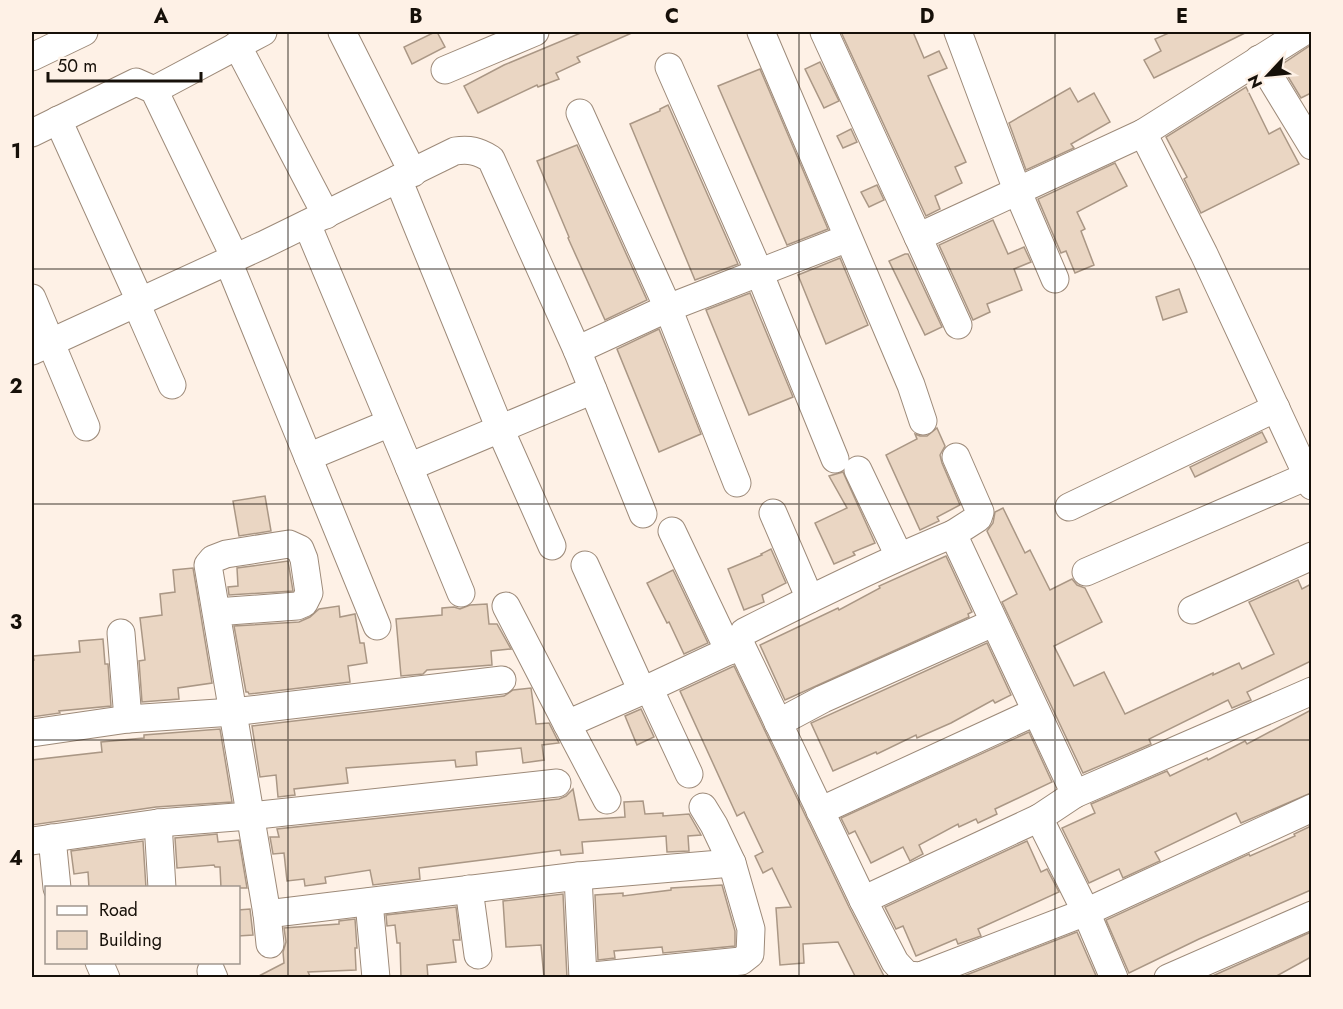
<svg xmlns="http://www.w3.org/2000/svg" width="1343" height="1009" viewBox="0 0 1343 1009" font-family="Jost,sans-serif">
	<rect width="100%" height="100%" fill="#fef1e6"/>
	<g fill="#ead6c3" stroke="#aa9785" stroke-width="1.5">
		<polygon points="435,32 437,32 445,47 412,64 404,47"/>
		<polygon points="583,32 634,32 577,57 580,62 556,73 559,79 538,87 537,85 478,113 464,86 504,65"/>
		<polygon points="841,32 913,32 924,58 939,51 947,68 928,76 966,162 955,167 962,183 935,196 940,209 926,216"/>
		<polygon points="1171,32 1247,32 1154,78 1144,60 1161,51 1155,39"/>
		<polygon points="1311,45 1311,93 1301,98 1281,65"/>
		<polygon points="820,62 839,101 824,108 805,69"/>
		<polygon points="760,69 828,229 787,245 718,86"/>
		<polygon points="1246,87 1269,134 1280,128 1299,164 1201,213 1184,179 1187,177 1166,137"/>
		<polygon points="1070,88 1078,102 1094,93 1110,122 1071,144 1074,148 1026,170 1009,123"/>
		<polygon points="668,105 738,264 695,280 630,124 660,111 660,109"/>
		<polygon points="851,129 857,142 843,148 837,136"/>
		<polygon points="577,145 647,300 605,320 568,238 569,237 537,161"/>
		<polygon points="1115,163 1127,186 1077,212 1085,229 1081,231 1094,265 1075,273 1066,251 1061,253 1038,199"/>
		<polygon points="877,185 884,200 869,207 861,192"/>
		<polygon points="993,220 1008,254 1024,247 1031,262 1014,269 1022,290 987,304 990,312 973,320 939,245"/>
		<polygon points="905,254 908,254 942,327 925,335 889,261"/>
		<polygon points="840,258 868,325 826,344 798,275"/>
		<polygon points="1179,289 1187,312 1163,320 1156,297"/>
		<polygon points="750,293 793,397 749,415 706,310"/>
		<polygon points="659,329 701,434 659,452 617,349"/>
		<polygon points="937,428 945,446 940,455 942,463 960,505 937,517 939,521 920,530 886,455 917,439 915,434 920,436 927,436"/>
		<polygon points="1262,432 1267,442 1195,477 1190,467"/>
		<polygon points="843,472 875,543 853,552 855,555 834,564 815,523 847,508 829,476"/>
		<polygon points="265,496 271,531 239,536 233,501"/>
		<polygon points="1003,508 1025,553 1030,550 1050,590 1072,579 1077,585 1085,588 1102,622 1054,646 1074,686 1104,672 1125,714 1213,673 1213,675 1239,663 1242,669 1274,654 1249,602 1298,580 1302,589 1311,584 1311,661 1247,692 1251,700 1232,708 1228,700 1149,739 1151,744 1083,773 1002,602 1017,594 987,531 993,523 995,512"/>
		<polygon points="771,549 786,583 762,595 764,602 744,610 728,569 762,555 761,554"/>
		<polygon points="946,556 972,612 968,614 969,617 785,700 760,645 838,608 839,610 880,588 879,586"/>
		<polygon points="288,561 293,591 229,595 228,587 238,586 237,568"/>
		<polygon points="193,568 212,683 178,688 179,699 142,702 139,661 145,660 140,618 162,615 160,594 175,592 173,570"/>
		<polygon points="673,570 708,643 684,654 669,622 667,623 647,583"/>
		<polygon points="487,604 489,624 497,624 511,649 491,651 492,665 427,670 423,674 401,676 396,619 442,615 442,608 454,607 460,609 470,605"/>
		<polygon points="339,606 340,617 355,614 360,643 364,643 367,663 348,666 350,682 249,694 248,692 246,692 234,626 299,622 310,617 319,609"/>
		<polygon points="103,639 105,664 108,664 111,706 59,711 60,713 32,717 32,660 34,660 33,656 80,652 79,641"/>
		<polygon points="987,643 1011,695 995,703 993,700 951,723 917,738 916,735 877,754 876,752 833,771 811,723"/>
		<polygon points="734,666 849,907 885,978 856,978 838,942 803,944 804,963 780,965 776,908 791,907 772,868 763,873 755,856 763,852 744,812 737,816 680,691"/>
		<polygon points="531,688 536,724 549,723 559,743 542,745 544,760 523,763 521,748 476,752 477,765 456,767 455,760 346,768 348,783 294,789 295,795 278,797 276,775 260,777 252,726 504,696 513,690"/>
		<polygon points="641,709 654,737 637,745 625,716"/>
		<polygon points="1311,710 1311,793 1241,823 1236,813 1155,852 1160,861 1123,878 1119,869 1089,883 1062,828 1095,813 1091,804 1167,771 1170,776 1207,758 1208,760 1245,741 1247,744"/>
		<polygon points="220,729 232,802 156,807 32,825 32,760 102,752 101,742 144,738 144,735"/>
		<polygon points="1029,732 1052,782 995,809 997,814 978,823 976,819 959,827 958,824 919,845 923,854 910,861 903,847 871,863 855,831 849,834 841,818"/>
		<polygon points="573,789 579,820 625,817 624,802 643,801 645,814 663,813 663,816 689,814 701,835 688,836 689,851 667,852 666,836 582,842 583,853 561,855 560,850 419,868 420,879 373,885 370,870 325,877 326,883 305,886 304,879 287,881 284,853 273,854 270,837 279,837 277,829 559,799 566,796"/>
		<polygon points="1311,826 1311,890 1199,939 1129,973 1106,920 1249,854 1250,856 1295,836 1294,834"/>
		<polygon points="217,834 218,842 239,840 247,888 221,888 220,867 215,867 214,865 177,868 175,838"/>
		<polygon points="143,841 146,888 89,888 88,872 74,874 71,851"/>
		<polygon points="1027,841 1041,872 1047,869 1059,892 978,929 981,936 958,944 956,939 916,956 903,926 896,929 885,907"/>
		<polygon points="722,885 735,931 735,946 663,953 662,947 614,951 615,958 598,960 595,895 623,893 623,896 671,890 671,888"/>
		<polygon points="563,894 567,978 544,978 541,945 506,947 503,901"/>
		<polygon points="456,907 460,940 453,940 456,962 427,965 428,978 401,978 400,943 397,943 395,925 387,926 386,915"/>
		<polygon points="250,909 253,935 238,936 238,910"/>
		<polygon points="355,919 357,948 355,948 356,970 308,972 311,978 255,978 284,963 283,952 286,942 284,928 339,924 339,921"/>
		<polygon points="1077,932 1097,978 961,978 961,977"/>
		<polygon points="1311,932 1311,957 1273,978 1208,978"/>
	</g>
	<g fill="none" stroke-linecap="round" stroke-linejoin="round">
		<defs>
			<g id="minor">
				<polyline points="342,32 413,173"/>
				<polyline points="761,32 911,385 923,421"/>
				<polyline points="824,32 918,237"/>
				<polyline points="958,32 1017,190 1055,279"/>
				<polyline points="1303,32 1143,133 1204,254 1312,486"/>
				<polyline points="237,45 326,215"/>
				<polyline points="32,57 84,32"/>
				<polyline points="1259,59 1312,146"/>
				<polyline points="669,67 759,272 835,459"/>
				<polyline points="445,70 535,32"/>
				<polyline points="154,90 263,32"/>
				<polyline points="580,113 668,308 737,483"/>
				<polyline points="58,120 140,301"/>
				<polyline points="32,133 136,82 154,90 235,258"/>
				<polyline points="398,179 500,429 552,546"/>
				<polyline points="307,224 409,467 593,390"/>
				<polyline points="228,261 377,626"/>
				<polyline points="32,298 86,427"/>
				<polyline points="136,303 172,385"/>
				<polyline points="958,325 918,237 1143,133"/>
				<polyline points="577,350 668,308 848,238"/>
				<path d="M32,351L263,245L455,151C470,149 478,151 491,159L577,350L643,514"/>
				<polyline points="308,457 390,423"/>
				<polyline points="956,457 980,512 978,518 953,534 1075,794"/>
				<polyline points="409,467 461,593"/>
				<polyline points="858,470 899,556"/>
				<polyline points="1069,507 1276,408"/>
				<polyline points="773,513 810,599"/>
				<polyline points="672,531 729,651"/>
				<path d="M953,534C882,563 813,597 744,632L741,638V645L863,900L895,962L907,975L920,976L1086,912L1312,808"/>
				<polyline points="585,565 642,691"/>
				<polyline points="1086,572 1312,474"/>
				<polyline points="506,606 567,724 649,688 689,774"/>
				<polyline points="1192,610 1312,556"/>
				<polyline points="216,612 297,606 304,603 309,593 304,559 300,549 289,544 226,554 213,559 208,565 267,914 270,944"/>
				<polyline points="121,633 128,719"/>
				<polyline points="649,688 741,645"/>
				<polyline points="778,723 823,699 993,623"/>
				<polyline points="567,724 607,800"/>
				<polyline points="32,733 128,719 233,712 502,680"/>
				<polyline points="820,811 1035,712"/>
				<polyline points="158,823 162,888"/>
				<polyline points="52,838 57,888"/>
				<polyline points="32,841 158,823 249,816 557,783"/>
				<polyline points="578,876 583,978"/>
				<polyline points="469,889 478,955"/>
				<polyline points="863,900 1039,818"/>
				<polyline points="369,902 376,978"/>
				<polyline points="267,914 578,876 732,863"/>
				<polyline points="99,962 106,978"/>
				<polyline points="211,971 214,978"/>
				<polyline points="583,977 741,961 750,954 751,929 732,863 714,825 703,807"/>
				<polyline points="1114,978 1086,912 1039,818 1075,794 1312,691"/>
				<polyline points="1168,978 1312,915"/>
			</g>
		</defs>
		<use href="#minor" stroke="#9d8a79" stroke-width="29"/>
		<use href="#minor" stroke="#fff" stroke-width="27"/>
	</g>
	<path fill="none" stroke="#161009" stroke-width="1.5" stroke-opacity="0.55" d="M288,32V978M544,32V978M799,32V978M1055,32V978M32,269H1312M32,504H1312M32,740H1312"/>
	<rect width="1343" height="1009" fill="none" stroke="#fef1e6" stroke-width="66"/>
	<rect x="45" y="886" width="195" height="78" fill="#fef1e6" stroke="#a1978e" stroke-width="1.5"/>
	<rect x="57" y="906" width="30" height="9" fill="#ffffff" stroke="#a1978e" stroke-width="1.5"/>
	<text x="99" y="916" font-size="18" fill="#161009">Road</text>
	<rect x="57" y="931" width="30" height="18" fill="#ead6c3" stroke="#a1978e" stroke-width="1.5"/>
	<text x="99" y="946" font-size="18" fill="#161009">Building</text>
	<g transform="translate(1268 75) rotate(244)" stroke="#fef1e6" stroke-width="4.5" paint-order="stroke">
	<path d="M0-4.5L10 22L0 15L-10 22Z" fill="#161009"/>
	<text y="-9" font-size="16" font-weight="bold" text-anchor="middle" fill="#161009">N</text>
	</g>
	<path d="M48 72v9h153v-9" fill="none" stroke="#161009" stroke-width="3"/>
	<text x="57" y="72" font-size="18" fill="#161009" stroke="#fef1e6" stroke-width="4.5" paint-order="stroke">50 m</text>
	<rect x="33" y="33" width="1277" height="943" fill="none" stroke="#161009" stroke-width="2"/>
	<g font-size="20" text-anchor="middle" font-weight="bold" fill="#161009">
		<text x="161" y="23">A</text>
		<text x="416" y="23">B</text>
		<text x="672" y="23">C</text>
		<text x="927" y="23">D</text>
		<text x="1182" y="23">E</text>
		<text x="16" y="158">1</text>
		<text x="16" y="393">2</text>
		<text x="16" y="629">3</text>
		<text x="16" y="865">4</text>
	</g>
</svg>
